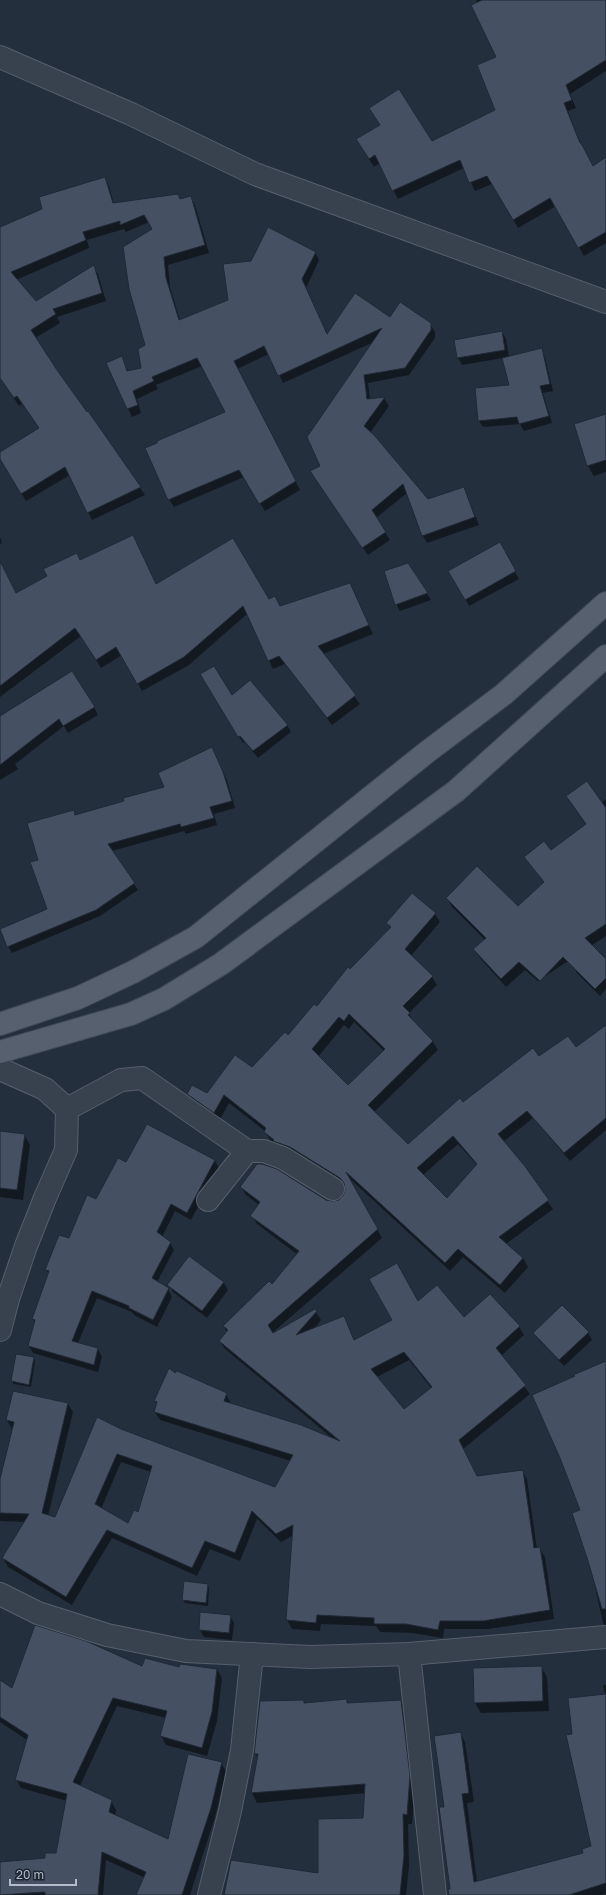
<svg xmlns="http://www.w3.org/2000/svg" width="606" height="1895" viewBox="0 0 606 1895" font-family="'Golos Text',sans-serif">
	<rect width="100%" height="100%" fill="#242f3e"/>
	<g fill="#0007" fill-rule="evenodd">
		<polygon points="476,0 606,0 606,71 570,94 576,108 568,111 580,143 593,167 606,158 606,243 584,256 556,206 518,228 492,184 475,191 464,168 398,199 380,163 374,167 362,148 431,142 497,110 497,57"/>
		<polygon points="105,178 109,186 114,204 178,195 181,200 190,197 195,205 209,253 168,265 170,287 180,320 229,301 315,252 319,260 306,288 327,335 390,318 430,324 435,332 435,338 409,375 368,383 370,399 384,398 389,406 370,433 428,501 464,488 479,525 427,543 423,536 407,493 376,518 390,540 368,555 316,479 374,342 283,383 269,354 237,369 300,490 265,511 244,477 174,507 169,499 227,412 202,366 156,385 158,389 137,399 141,413 132,417 107,363 122,357 128,372 142,369 146,346 153,230 149,222 126,232 124,229 87,240 89,248 16,280 35,302 93,266 98,274 106,301 57,317 60,323 35,338 56,370 86,413 88,412 145,495 92,520 70,475 26,501 0,458 0,453 40,429 22,404 19,406 0,377 0,228 43,210"/>
		<polygon points="502,332 506,339 509,357 541,350 545,357 553,391 543,393 552,423 524,431 520,424 483,427 479,421 510,386 503,358 462,365 458,358 455,340"/>
		<polygon points="606,415 606,472 594,476 588,466 575,425"/>
		<polygon points="0,537 2,543 0,544"/>
		<polygon points="499,544 519,579 469,606 450,571"/>
		<polygon points="80,561 156,584 269,600 280,608 354,592 373,634 323,654 360,704 332,725 285,664 273,669 247,614 189,665 142,691 122,655 101,668 81,636 0,697 0,562 16,594"/>
		<polygon points="407,564 431,600 400,611 396,604"/>
		<polygon points="202,675 232,696 287,725 291,732 258,758 245,742 243,743"/>
		<polygon points="94,707 98,715 68,733 64,726 15,764 18,769 0,780 0,718"/>
		<polygon points="215,755 227,780 235,808 214,814 217,825 186,834 184,831 112,851 138,890 100,916 12,953 8,946 49,910 39,860 73,811 76,816 125,802 166,787"/>
		<polygon points="567,797 601,803 606,799 606,936 538,981 525,970 506,987 480,958 474,949 485,940 452,907 447,898 518,907 544,883 526,857 551,851 586,825"/>
		<path d="M435,914L440,922L411,956L432,977L437,985L409,1013L413,1022L433,1042L438,1050L374,1112L408,1146L463,1103L539,1057L576,1048L606,1026V1130L570,1161L533,1118L503,1142L553,1209L506,1244L523,1258L528,1267L505,1293L463,1257L450,1271L348,1177L382,1238L271,1334L316,1312L321,1320L313,1330L344,1318L355,1341L394,1320L418,1302L464,1319L519,1327L524,1335L501,1356L530,1394L463,1449L477,1477L522,1471L527,1479L537,1549H540L545,1557L554,1619L488,1629H444L443,1638L412,1633L380,1632L376,1626L321,1624L320,1631L292,1629L287,1620L294,1535L281,1542L257,1519L240,1561L210,1549L197,1576L112,1538L72,1605L8,1567L3,1558L25,1522L0,1521V1477H2L12,1429L7,1420L68,1404L73,1412L48,1516L55,1518L120,1430L275,1489L291,1461L160,1420L155,1412L157,1405L155,1401L175,1374L226,1394L231,1404L332,1438L225,1349L220,1341L227,1332L224,1327L272,1285L298,1255L257,1224L252,1216L259,1205L246,1195L241,1187L332,1202L339,1201L344,1196L346,1187L277,1146L270,1140L265,1131L229,1103L219,1121L193,1103L188,1094H207L253,1069L317,1008L391,929L387,923ZM354,1022L384,1051L348,1086L318,1057L344,1025L349,1029ZM458,1144L477,1165L447,1199L423,1175ZM409,1360L432,1389L404,1411L377,1377ZM121,1462L151,1472L138,1514L128,1524L101,1509Z"/>
		<polygon points="606,961 606,989 600,996 577,973 573,966"/>
		<polygon points="148,1125 215,1161 219,1168 191,1220 175,1211 162,1237 170,1243 174,1250 157,1282 168,1289 172,1297 157,1327 134,1315 132,1312 97,1298 78,1343 98,1349 102,1357 98,1372 33,1353 29,1346 35,1323 33,1319 49,1274 46,1270 96,1200 126,1164"/>
		<polygon points="0,1132 24,1135 30,1145 23,1200 0,1197"/>
		<polygon points="189,1257 224,1283 228,1290 207,1318 173,1292 169,1285"/>
		<polygon points="535,1333 588,1333 592,1340 564,1366 539,1340"/>
		<polygon points="33,1358 35,1361 31,1387 14,1384 12,1381"/>
		<polygon points="606,1368 606,1628 603,1623 589,1560 581,1511"/>
		<polygon points="207,1585 209,1588 208,1606 185,1603 183,1600"/>
		<polygon points="230,1616 234,1623 232,1640 204,1637 200,1630"/>
		<polygon points="541,1667 547,1677 549,1711 481,1713 475,1703 474,1669"/>
		<polygon points="143,1668 217,1669 222,1678 217,1721 207,1756 166,1745 161,1736 166,1718 117,1706 80,1786 111,1801 116,1810 115,1816 168,1841 221,1763 226,1771 215,1817 190,1895 138,1895 145,1878 106,1860 103,1895 0,1895 0,1863 46,1859 56,1854 67,1801 21,1788 16,1779 27,1740 0,1722 0,1681 12,1690"/>
		<polygon points="603,1685 606,1685 606,1894 601,1895 452,1895 445,1807 460,1733 465,1742 474,1802 467,1803 477,1882 585,1854 592,1847 573,1735 605,1695"/>
		<polygon points="347,1700 349,1704 401,1701 406,1710 415,1786 412,1824 408,1824 409,1866 406,1895 225,1895 319,1874 364,1819 366,1793 257,1803 252,1793 258,1759 255,1753 304,1701 305,1704"/>
	</g>
	<g fill="#455162" stroke="#1f2835" fill-rule="evenodd">
		<polygon points="482,0 606,0 606,60 566,85 572,100 564,103 580,143 581,143 593,166 606,157 606,232 578,248 550,198 513,220 487,176 469,183 460,160 392,191 375,155 369,159 356,139 380,125 369,108 399,89 432,141 495,110 477,65 496,57 471,5"/>
		<polygon points="105,177 113,203 178,194 180,199 191,196 205,245 164,257 166,278 179,320 228,300 223,264 251,261 268,227 316,252 302,279 327,334 355,293 390,317 400,302 431,323 431,330 405,368 364,375 367,399 385,397 364,426 374,435 428,499 464,487 475,517 422,536 403,484 372,510 386,532 362,548 310,471 320,466 307,437 382,328 278,376 264,346 234,361 296,481 259,504 239,470 168,500 145,448 157,443 157,441 225,412 197,358 152,377 154,381 133,391 138,405 127,409 106,363 122,356 127,371 141,368 138,349 145,345 129,289 123,247 152,229 144,215 120,225 120,221 83,232 86,240 11,272 36,301 94,265 102,293 53,309 56,314 31,330 57,370 87,412 88,411 141,487 87,513 65,467 21,494 0,459 0,452 39,428 17,396 14,398 0,378 0,227 42,209 39,197"/>
		<polygon points="502,331 505,350 457,358 454,340"/>
		<polygon points="542,348 550,384 540,386 549,416 519,424 517,417 478,421 475,388 509,385 502,358"/>
		<polygon points="606,414 606,460 587,466 574,424"/>
		<polygon points="133,535 156,584 233,538 269,599 275,596 280,606 350,583 369,625 318,646 356,695 327,718 279,656 268,661 243,606 184,657 137,684 116,647 96,660 75,628 0,686 0,561 16,593 47,576 43,569 77,553 80,560"/>
		<polygon points="500,542 516,571 465,600 448,571"/>
		<polygon points="408,563 428,593 395,605 384,571"/>
		<polygon points="214,666 232,695 250,680 288,725 253,751 240,736 238,737 200,674"/>
		<polygon points="72,671 95,707 63,726 59,719 0,765 0,716"/>
		<polygon points="212,747 223,772 232,801 210,807 214,818 181,827 180,824 108,844 135,883 96,910 7,947 0,929 47,909 30,862 38,860 27,823 74,810 75,815 124,801 123,798 164,787 158,773"/>
		<polygon points="587,781 606,808 606,924 585,938 606,959 606,978 595,989 563,957 540,981 519,962 501,979 473,949 486,938 446,898 477,866 518,906 544,882 524,857 544,841 551,850 586,824 566,796"/>
		<path d="M412,893L436,913L405,949L433,976L403,1006L410,1013L408,1015L433,1041L368,1105L408,1144L460,1098L463,1102L533,1048L539,1056L568,1036L576,1047L606,1025V1118L564,1153L527,1111L498,1134L524,1165L549,1200L499,1237L523,1258L500,1285L458,1249L445,1263L346,1172L378,1229L268,1325L273,1333L315,1309L317,1311L296,1335L344,1316L354,1340L392,1320L369,1279L397,1263L418,1301L437,1285L464,1317L490,1294L520,1326L496,1348L526,1385L459,1440L477,1476L523,1470L534,1548L540,1547L550,1610L483,1621H440L438,1630L406,1624H374V1618L317,1615L316,1623L286,1620L293,1525L276,1534L252,1511L235,1553L205,1541L192,1568L107,1530L66,1597L2,1558L29,1514L0,1513V1479L14,1422L6,1420L13,1391L68,1403L42,1513L55,1517L97,1417L121,1429L275,1487L293,1455L154,1412L157,1402L154,1401L169,1368L175,1373L177,1371L227,1393L224,1401L301,1425L340,1441L219,1341L228,1330L223,1326L269,1281L272,1284L299,1251L250,1216L260,1202L240,1187L257,1164H262L277,1169L326,1200L332,1201L339,1200L343,1196L345,1190L344,1183L340,1178L290,1147L273,1141L274,1140L264,1132L266,1128L224,1095L214,1113L187,1094L192,1085L207,1093L235,1055L252,1067L285,1032L288,1035L314,1004L317,1006L348,967L350,969L391,927L386,923ZM349,1014L385,1049L348,1085L312,1049L339,1017L344,1021ZM453,1136L477,1164L447,1198L417,1168ZM404,1352L432,1387L404,1409L371,1369ZM117,1454L152,1466L138,1512L134,1510L128,1523L95,1504Z"/>
		<polygon points="147,1124 215,1160 187,1213 171,1204 157,1232 171,1242 152,1278 169,1288 153,1320 129,1308 129,1306 92,1291 72,1341 98,1348 94,1365 28,1346 35,1320 32,1319 49,1271 45,1270 59,1235 69,1238 87,1195 96,1199 118,1158 126,1162"/>
		<polygon points="0,1131 25,1134 17,1190 0,1188"/>
		<polygon points="189,1256 224,1282 202,1311 167,1285"/>
		<polygon points="562,1305 589,1332 559,1360 533,1333"/>
		<polygon points="16,1354 34,1357 29,1385 11,1381"/>
		<polygon points="606,1361 606,1609 602,1609 588,1561 572,1513 580,1510 560,1458 532,1395 575,1376 573,1375"/>
		<polygon points="184,1581 208,1584 206,1603 182,1600"/>
		<polygon points="200,1612 231,1615 229,1633 199,1630"/>
		<polygon points="35,1625 86,1641 142,1666 145,1658 179,1667 180,1664 217,1669 212,1712 202,1748 160,1736 167,1711 113,1698 73,1782 112,1800 109,1812 168,1839 188,1754 222,1762 211,1808 182,1895 136,1895 146,1872 102,1852 98,1895 45,1895 45,1892 0,1895 0,1862 45,1858 45,1853 56,1853 67,1794 15,1780 28,1735 0,1717 0,1680 12,1688"/>
		<polygon points="542,1666 543,1701 474,1703 473,1668"/>
		<polygon points="606,1694 606,1883 569,1895 449,1895 448,1889 450,1889 439,1807 444,1807 434,1736 461,1732 469,1793 462,1794 474,1882 583,1853 582,1849 591,1846 566,1735 572,1734 568,1698"/>
		<polygon points="347,1699 347,1703 401,1700 410,1776 407,1815 403,1814 404,1855 400,1895 224,1895 231,1860 318,1873 318,1819 363,1818 365,1784 251,1793 258,1754 254,1754 260,1701 304,1700 304,1703"/>
	</g>
	<g fill="none" stroke-linecap="round" stroke-linejoin="round">
		<defs>
			<g id="minor">
				<polyline points="0,57 131,114 255,174 606,302"/>
				<polyline points="0,1069 45,1089 67,1109 66,1150 45,1198 26,1246 8,1299 0,1330"/>
				<polyline points="67,1109 121,1080 142,1078 247,1151 264,1151 283,1158 333,1189"/>
				<polyline points="208,1200 247,1151"/>
				<polyline points="0,1594 38,1613 107,1635 186,1651 310,1657 409,1654 606,1637"/>
				<polyline points="409,1654 435,1895"/>
				<polyline points="209,1895 230,1811 242,1750 252,1654"/>
			</g>
			<g id="major">
				<polyline points="0,1024 78,998 133,972 196,937 427,752 504,694 606,603"/>
				<polyline points="0,1052 131,1014 164,999 221,964 456,791 606,656"/>
			</g>
		</defs>
		<use href="#minor" stroke="#565f6c" stroke-width="24"/>
		<use href="#major" stroke="#414a57" stroke-width="24"/>
		<use href="#minor" stroke="#38414e" stroke-width="22"/>
		<use href="#major" stroke="#56606e" stroke-width="22"/>
	</g>
	<path d="M10 1879v6h66v-6" fill="none" stroke="#b4bcc9" stroke-width="2"/>
	<text x="16" y="1879" font-size="12" fill="#b4bcc9" stroke="#1d2633" stroke-width="3" paint-order="stroke">20 m</text>
</svg>
